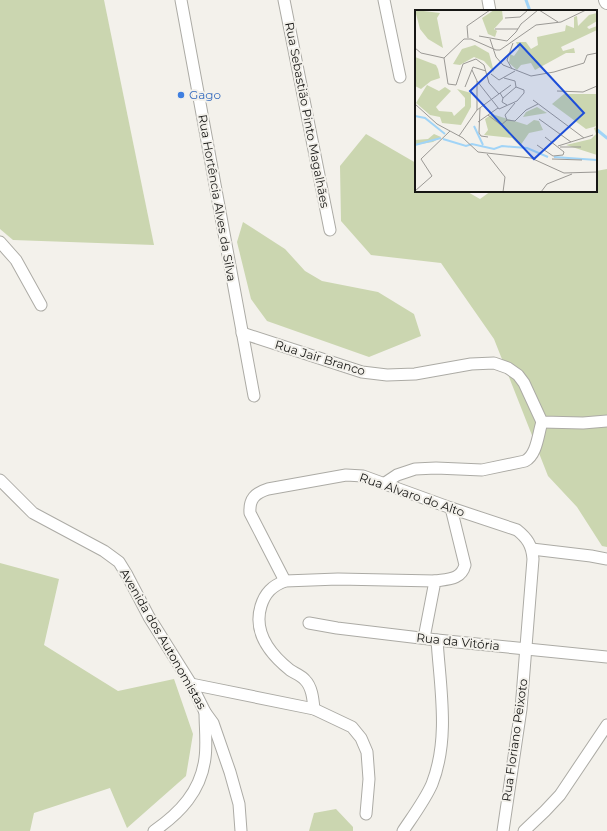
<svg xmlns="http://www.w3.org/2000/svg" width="607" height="831" viewBox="0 0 607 831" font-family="Montserrat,sans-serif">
	<rect width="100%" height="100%" fill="#f3f1eb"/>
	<g fill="#cbd6b0">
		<polygon points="0,0 104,0 154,245 13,240 0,229"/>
		<polygon points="366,134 416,163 416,191 466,191 480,199 491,191 596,191 596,171 607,169 607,547 602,546 577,507 548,476 494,339 441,263 371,255 341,221 340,166"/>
		<polygon points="243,222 285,249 305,271 322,281 378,292 414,314 421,336 369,357 267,321 251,299 237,242"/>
		<polygon points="0,563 59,579 44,645 118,691 174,679 193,734 186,776 127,828 110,788 34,813 30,831 0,831"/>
		<polygon points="336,809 353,827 353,831 309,831 314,813"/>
	</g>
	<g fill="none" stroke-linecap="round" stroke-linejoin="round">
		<g stroke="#a1d4f7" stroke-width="3">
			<polyline points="526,0 530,11"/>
			<polyline points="596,129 607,138"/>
		</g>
		<defs>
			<g id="minor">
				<polyline points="181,0 254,396"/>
				<polyline points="284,0 330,230"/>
				<polyline points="384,0 400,77"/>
				<polyline points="488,0 490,11"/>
				<polyline points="0,242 16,260 41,305"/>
				<polyline points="242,333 362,372 387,375 415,374 471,364 494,363 508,368 518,375 524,383 542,422 583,423 607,421"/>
				<polyline points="0,480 33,513 104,551 119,562 127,575 149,617 191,684 205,712 213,723 230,772 239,804 241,831"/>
				<path d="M385,483L397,475L415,469L436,468L482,470L525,461C537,455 538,434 542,422"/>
				<polyline points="532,549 591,556 607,559"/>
				<path d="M285,581L250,513C249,499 255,493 268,489L346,475L363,476L451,508L517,530C527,538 532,545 533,559L521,709L503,831"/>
				<polyline points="309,623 337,628 437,640 607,657"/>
				<path d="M424,638L435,581C448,579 461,580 465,565L451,508"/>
				<polyline points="191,684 314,709 352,727 361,738 367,752 369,779 366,814"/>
				<path d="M314,709C313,699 312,687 305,680C301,675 294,673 290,670C270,654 253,632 261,606C265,593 272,586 285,581L338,579L435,581"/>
				<path d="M154,831C180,813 201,791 205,758C207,743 205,727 205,712"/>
				<path d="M403,831C413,816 425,800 432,784C450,738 440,687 437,640"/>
				<polyline points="524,831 545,811 560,795 607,725"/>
			</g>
			<polyline id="tertiary" points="606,0 607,2"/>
		</defs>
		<use href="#minor" stroke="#acaba5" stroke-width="13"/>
		<use href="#tertiary" stroke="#acaba5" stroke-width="16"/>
		<use href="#minor" stroke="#fff" stroke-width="11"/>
		<use href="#tertiary" stroke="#fff" stroke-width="14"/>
	</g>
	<circle fill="#3f7fe0" stroke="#f3f1eb" stroke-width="1.5" cx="181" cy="95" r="4"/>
	<g text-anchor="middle" stroke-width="4" stroke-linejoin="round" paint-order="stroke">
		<g font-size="12" fill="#366cbe" stroke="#f3f1eb" text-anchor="start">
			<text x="189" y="99">Gago</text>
		</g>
		<g font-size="12" fill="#161614" stroke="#f3f1eb">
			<text transform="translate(307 115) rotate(79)" y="4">Rua Sebastião Pinto Magalhães</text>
			<text transform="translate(217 198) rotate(80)" y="4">Rua Hortência Alves da Silva</text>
			<text transform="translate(320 358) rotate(17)" y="4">Rua Jair Branco</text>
			<text transform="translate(412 495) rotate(19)" y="4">Rua Alvaro do Alto</text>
			<text transform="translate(163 639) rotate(60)" y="4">Avenida dos Autonomistas</text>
			<text transform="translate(458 642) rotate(6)" y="4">Rua da Vitória</text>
			<text transform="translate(515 740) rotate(-82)" y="4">Rua Floriano Peixoto</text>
		</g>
	</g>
	<g transform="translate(415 10)">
		<rect width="182" height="182" fill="#f3f1eb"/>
		<path d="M0,0L25,3L22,8L28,38L13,29L5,19ZM79,0H87L88,9L79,19L82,21L80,27L73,24L67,8ZM182,3V11L172,17L174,19L182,16V20L146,37L148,41L159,38L160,43H151L120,60L116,53L106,55L102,60L94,53L95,44L99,46L104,39L101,32H111L116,39L123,35L122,27L150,21L151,15L159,18V7L162,6L163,16L174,5ZM60,35L74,43L79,62L69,51L59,47L45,55L38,54L47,39ZM0,47L21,55L23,59L25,68L16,71L6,79L0,76ZM12,75L24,81L30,77L36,81L21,97L24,101L37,102L39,106L50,96V88L42,79L56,83V97L46,115L27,113L25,107L15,105L1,93ZM149,84H182V116L171,119L137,94ZM122,97L132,103L108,107L111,102ZM77,104L112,115L119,110L124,111L128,120L114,123L105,136L97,128L69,125L73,120L70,109ZM182,117V145L151,135L176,129L181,124L179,118ZM19,124L26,127L18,132L0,135V130L13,129Z" fill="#cbd6b0"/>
		<path fill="none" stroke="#a1d4f7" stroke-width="2" d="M0,106L10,108L30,124M59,116L68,135M28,129L51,136L57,134L79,139L87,136L112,138L133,147M0,135L26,128M139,147L182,150"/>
		<path fill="none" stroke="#9b9995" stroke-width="1" d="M124,0L143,12M90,8L105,7L113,0M80,19H103M64,26L92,31L101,22L106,14L123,0M53,28L52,16L75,0M75,29L81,47L88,55L116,66L139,62L169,53L172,45L182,43M0,38L6,43L29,48M29,48L49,29H56L81,40H85L121,15L146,12L171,0M29,48L33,74L41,75L48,54L61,49L69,55L74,73L84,84M97,59L92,50L98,33M57,60L62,71V100M76,64L84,70L100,61M89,68L100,71L101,77M62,71L84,99L102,91L109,83V80L101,77M50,77L58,57L71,61M142,81L168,82L182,76M85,83L88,88L87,92L92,95M88,88L101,77M118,90L169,128M0,94L22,114L48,128L63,142L116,148L149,163L182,162M65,98L64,123L66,126L73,127M73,105L86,115L92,110L100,111L111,100L123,94M124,109L156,132M92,110L90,105L100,93M63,112L83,98M44,126L62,100L96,75M130,127L149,142L148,145L138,146M122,135L138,146M143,136L178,125M145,137H166M72,144L90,167L88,182M137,149L167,150M0,181L17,166L6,149L35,121M126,182L132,174L157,164"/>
		<path fill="#1d4ed8" fill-opacity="0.15" stroke="#1d4ed8" stroke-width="2" d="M105,34L169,103L119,149L55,81Z"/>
		<rect width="182" height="182" fill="none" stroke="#161614" stroke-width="2"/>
	</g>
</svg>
